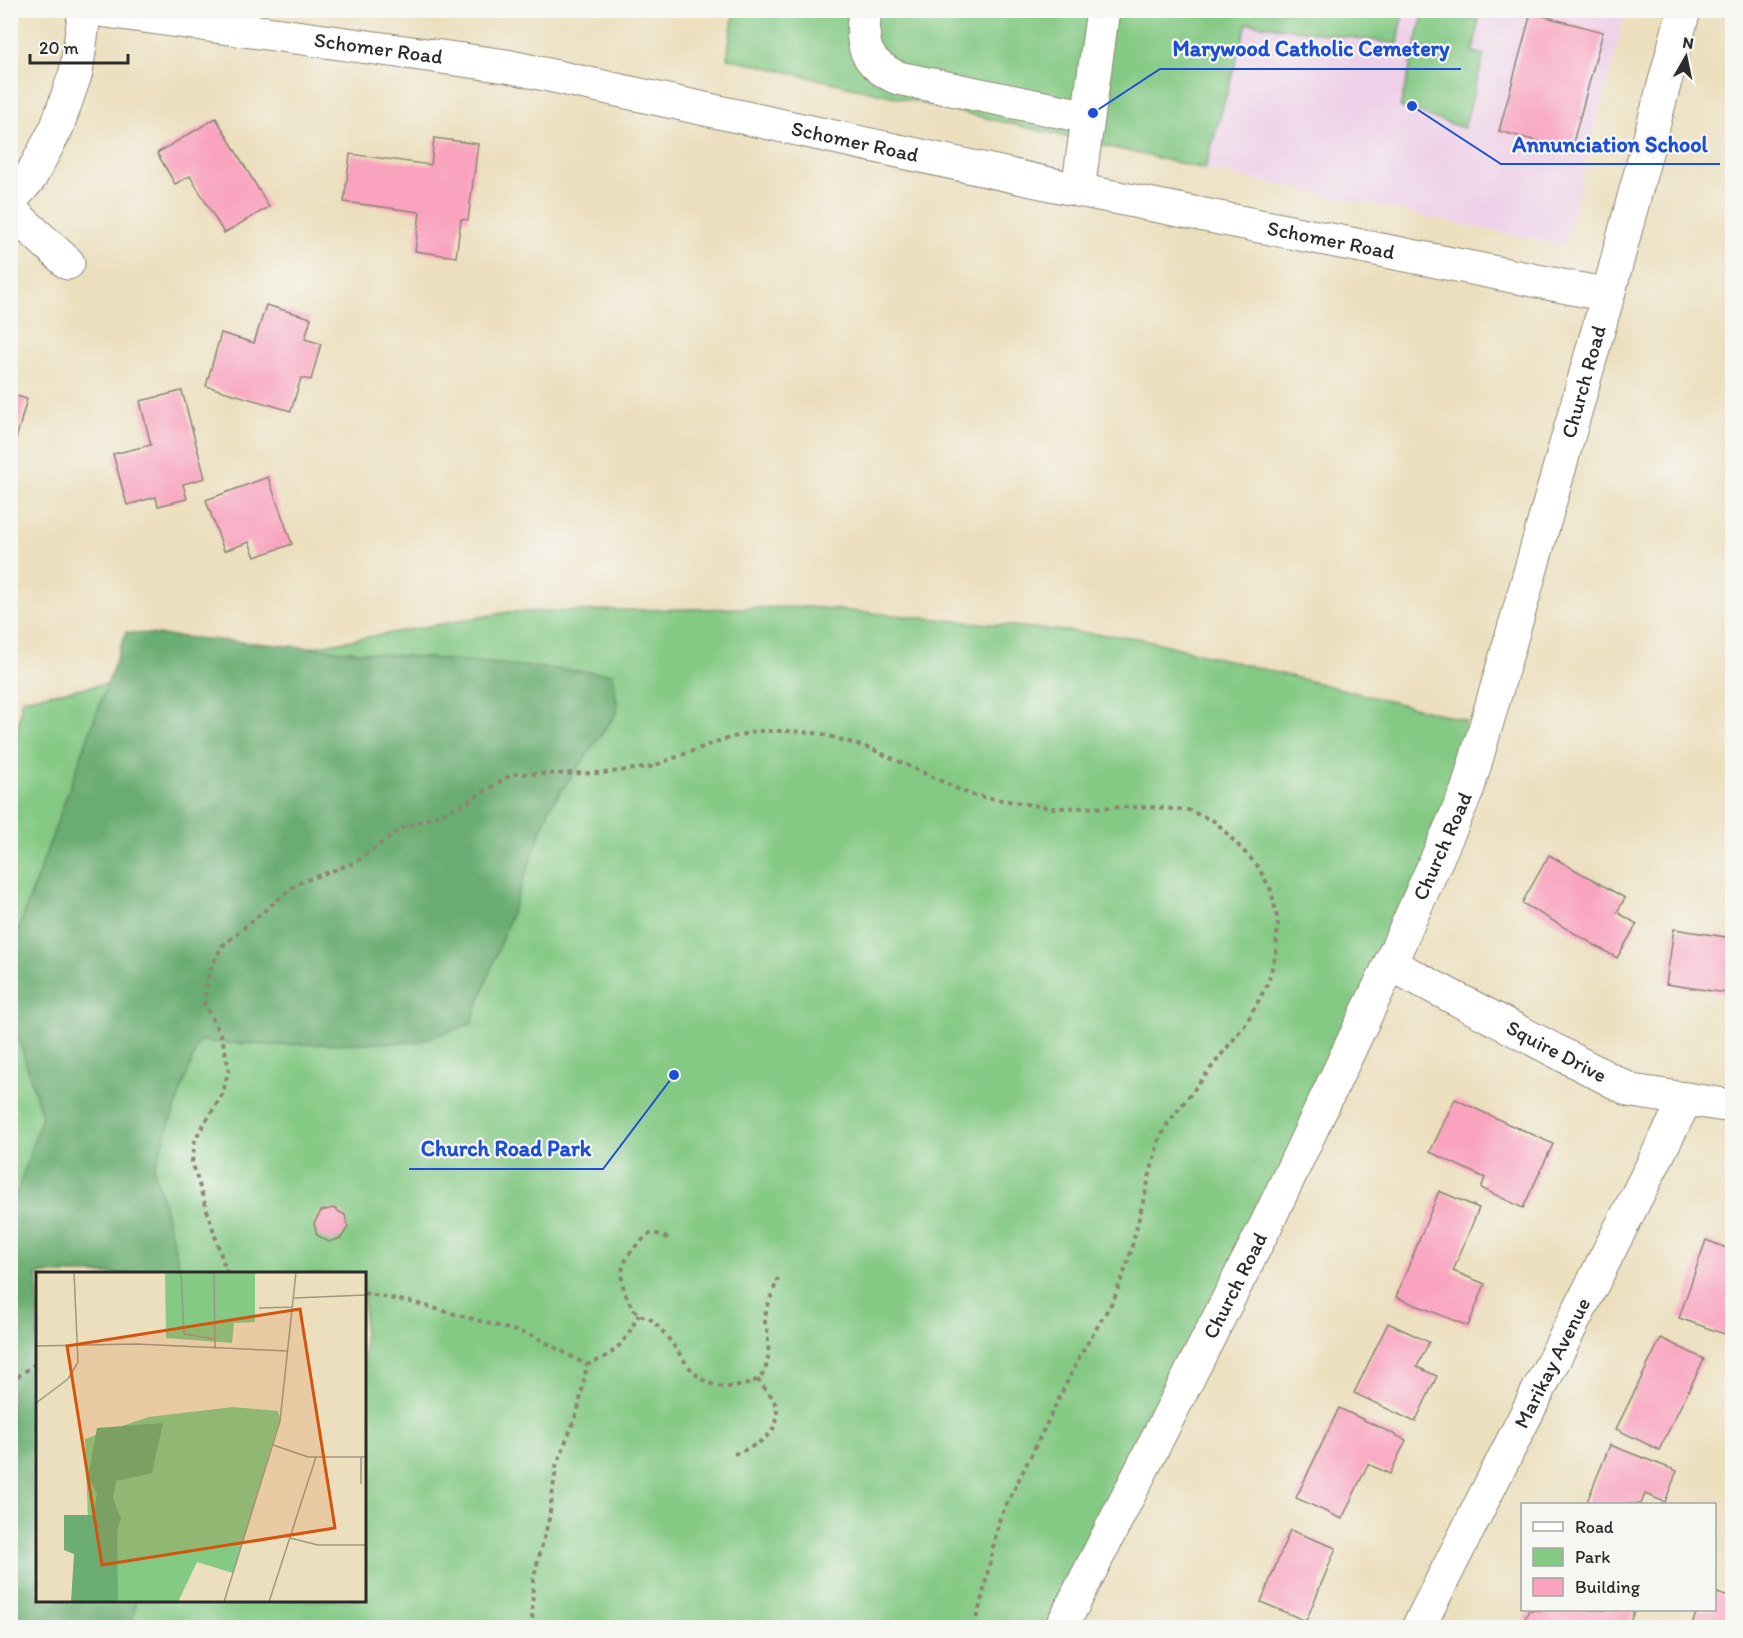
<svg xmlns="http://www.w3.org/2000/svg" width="1743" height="1638" viewBox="0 0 1743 1638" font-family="Itim,sans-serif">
	<rect width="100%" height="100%" fill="#f6f6f2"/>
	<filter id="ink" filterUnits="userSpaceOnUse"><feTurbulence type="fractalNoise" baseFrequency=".0167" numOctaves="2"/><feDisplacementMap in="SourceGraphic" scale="12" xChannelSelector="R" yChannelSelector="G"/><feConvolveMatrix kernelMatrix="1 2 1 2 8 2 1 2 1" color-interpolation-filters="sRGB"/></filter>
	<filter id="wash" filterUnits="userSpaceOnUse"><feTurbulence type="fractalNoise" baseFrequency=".008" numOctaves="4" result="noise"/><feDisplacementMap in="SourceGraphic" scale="24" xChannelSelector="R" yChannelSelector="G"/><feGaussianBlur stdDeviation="1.35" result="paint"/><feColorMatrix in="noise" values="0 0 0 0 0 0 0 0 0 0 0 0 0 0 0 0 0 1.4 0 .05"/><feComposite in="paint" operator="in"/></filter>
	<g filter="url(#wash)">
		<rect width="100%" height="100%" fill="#ecdfbe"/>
		<polygon fill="#eed0e8" points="1403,11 1626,11 1564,246 1205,169 1247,23 1397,44"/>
		<g fill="#84c984" stroke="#587a58" stroke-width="1.5" fill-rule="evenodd">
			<polygon points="734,11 1403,11 1398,44 1247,23 1205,169 727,58"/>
			<polygon points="1424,11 1436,11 1479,20 1473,52 1484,55 1464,128 1400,107"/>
			<path d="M809,607L1139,638L1465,720L1472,774L1061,1627L11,1628L10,784L22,699L509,612ZM38,1274H364V1600H38Z"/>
		</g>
		<polygon fill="#6bad72" stroke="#4b6c4e" stroke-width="1.5" points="126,632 613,674 618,711 550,807 471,1024 417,1042 268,1045 199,1041 154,1168 181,1273 38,1274 38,1600 136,1601 131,1627 11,1627 11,1210 42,1116 11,1014 11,950"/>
		<g id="blocks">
			<g fill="#f9a3bf">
				<polygon points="1531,13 1603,32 1571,150 1499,131"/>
				<polygon points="216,118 269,207 224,233 190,176 175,184 157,153"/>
				<polygon points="434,138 478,144 468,220 461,219 456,257 415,251 420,212 344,202 350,154 431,165"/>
				<polygon points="266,305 311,318 305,339 321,344 311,380 301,378 291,411 206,386 221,333 254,343"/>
				<polygon points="182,391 205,478 183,484 187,499 158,506 156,497 127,505 113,454 151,445 140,401"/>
				<polygon points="10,394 27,399 13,450 10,449"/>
				<polygon points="268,477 292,544 255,557 249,542 224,551 206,500"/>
				<polygon points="1549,855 1625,898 1617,912 1637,924 1617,958 1522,903"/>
				<polygon points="1674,929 1732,938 1732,994 1666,984"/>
				<polygon points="1455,1099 1519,1129 1519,1128 1553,1144 1523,1208 1481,1188 1485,1178 1430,1152"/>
				<polygon points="1439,1191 1479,1208 1453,1271 1485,1284 1468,1326 1396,1297"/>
				<polygon points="333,1208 345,1215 348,1227 341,1238 329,1242 317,1235 314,1223 321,1211"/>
				<polygon points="1706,1240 1732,1250 1732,1328 1730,1336 1679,1318"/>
				<polygon points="1388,1323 1429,1342 1417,1367 1437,1376 1415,1422 1354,1393"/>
				<polygon points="1661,1338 1704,1359 1659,1450 1616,1429"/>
				<polygon points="1339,1408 1406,1440 1390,1474 1368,1464 1342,1519 1296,1498"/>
				<polygon points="1610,1445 1677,1471 1665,1502 1645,1494 1641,1504 1586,1504"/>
				<polygon points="1290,1530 1336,1548 1306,1621 1261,1602"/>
				<polygon points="1714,1592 1732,1598 1732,1628 1691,1628 1697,1610 1714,1610"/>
				<polygon points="1529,1610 1630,1610 1634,1612 1627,1628 1538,1628 1524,1621"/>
			</g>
		</g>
	</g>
	<g filter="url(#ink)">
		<use href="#blocks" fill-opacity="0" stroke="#8c8574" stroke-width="1.5"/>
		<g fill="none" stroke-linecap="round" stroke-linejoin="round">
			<defs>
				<g id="minor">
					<path id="s1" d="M99,10L507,66L1078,190L1608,295"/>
					<path d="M865,10C860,45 864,63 898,78L1088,117"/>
					<polyline points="1078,190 1103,10"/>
					<polyline points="10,201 30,178 57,127 76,72 85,10"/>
					<polyline points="10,210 68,263"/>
					<path id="s2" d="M1390,964L1632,1091L1732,1106"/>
					<path id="s3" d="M1061,1628L1267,1223L1390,964L1467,791L1520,608L1608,295L1684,10"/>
					<path id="s4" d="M1418,1628L1686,1099"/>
				</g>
			</defs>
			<use href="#minor" stroke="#8c8574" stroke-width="35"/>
			<g stroke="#8c8574" stroke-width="4" stroke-dasharray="4.5 4.5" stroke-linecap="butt">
				<path d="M668,1238L652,1232C634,1246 615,1264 624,1289C627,1298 630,1306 637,1313C641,1317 648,1317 653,1321C656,1324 659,1328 662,1331C686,1357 694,1393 738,1386C746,1385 756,1382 762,1375C770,1365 769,1342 767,1330C766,1325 764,1321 765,1317C767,1304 774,1290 778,1278"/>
				<path d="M227,1274L192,1162L195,1139L222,1095L229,1069L222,1037L204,1004L208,974L222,946L298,883L354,863L402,828L458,807L513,774L603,773L650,767L719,741L755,731H793L822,734L872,749L971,795L1051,808L1147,807L1188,810L1216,822L1257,865L1271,890L1278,921L1276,953L1268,983L1247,1022L1168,1123L1158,1142L1128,1262L1114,1299L1081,1354L1000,1518C990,1554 986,1592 973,1628"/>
				<polyline points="364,1293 415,1303 534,1336 587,1365"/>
				<polyline points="10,1382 38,1362"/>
				<path d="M734,1454C757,1446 787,1431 774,1401C770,1393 762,1386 757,1379"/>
				<path d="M532,1628L533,1580L549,1519L556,1467L578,1410L587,1365C618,1353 624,1343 639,1314"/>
			</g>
			<use href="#minor" stroke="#fff" stroke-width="33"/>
		</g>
	</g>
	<g text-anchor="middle" stroke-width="4.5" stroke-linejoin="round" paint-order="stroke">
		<g font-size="21" fill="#2b2b2b" stroke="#f6f6f2">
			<text dy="7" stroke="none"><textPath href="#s1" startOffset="282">Schomer Road</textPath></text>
			<text dy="7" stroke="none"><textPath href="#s1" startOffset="768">Schomer Road</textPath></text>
			<text dy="7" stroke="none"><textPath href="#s1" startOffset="1254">Schomer Road</textPath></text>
			<text dy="7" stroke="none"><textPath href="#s3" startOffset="1356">Church Road</textPath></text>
			<text dy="7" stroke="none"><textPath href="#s3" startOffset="870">Church Road</textPath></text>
			<text dy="7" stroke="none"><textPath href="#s2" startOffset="188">Squire Drive</textPath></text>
			<text dy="7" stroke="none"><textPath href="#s3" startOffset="384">Church Road</textPath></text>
			<text dy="7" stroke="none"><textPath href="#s4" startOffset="297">Marikay Avenue</textPath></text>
		</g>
	</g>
	<g transform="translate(36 1272)">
		<rect width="330" height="330" fill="#ecdfbe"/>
		<path d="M129,0H219V50L198,51L196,71L130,66ZM197,135L242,139L244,146L197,301L161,290L142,330H55L49,167L112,145Z" fill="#84c984"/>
		<path d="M127,151L116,201L80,209L77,227L85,246L81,259L82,330H35L38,282L28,278V243H57L61,222L52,205L61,156Z" fill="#6bad72"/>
		<path fill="none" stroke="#9f9783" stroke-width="1.5" d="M145,0L148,62L179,67M178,0L179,77M258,26L330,23M223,36L257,35M0,74L100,72L252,79M0,131L32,107L42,90L38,0M237,173L272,185H330M325,185V212M254,266L282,273H330M188,330L244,149L260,0M233,330L280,185"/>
		<path fill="#d5540f" fill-opacity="0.15" stroke="#d5540f" stroke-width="3" d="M264,37L299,256L66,293L31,74Z"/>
		<rect width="330" height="330" fill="none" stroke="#2b2b2b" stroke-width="3"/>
	</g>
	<path fill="none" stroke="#1d4ed8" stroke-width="2" d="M1093 113L1160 69H1461M1412 106L1501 164H1720M674 1075L603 1169H409"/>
	<g fill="#1d4ed8" stroke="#f6f6f2" stroke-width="2">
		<circle cx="1093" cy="113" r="6"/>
		<circle cx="1412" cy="106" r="6"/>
		<circle cx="674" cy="1075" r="6"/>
	</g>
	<g font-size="22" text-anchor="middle" font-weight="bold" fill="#1d4ed8" stroke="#f6f6f2" stroke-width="4.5" stroke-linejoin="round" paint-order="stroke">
		<text x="1311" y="56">Marywood Catholic Cemetery</text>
		<text x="1610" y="152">Annunciation School</text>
		<text x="506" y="1156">Church Road Park</text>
	</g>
	<rect width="1743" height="1638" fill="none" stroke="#f6f6f2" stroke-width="36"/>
	<rect x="1521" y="1503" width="195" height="108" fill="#f6f6f2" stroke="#a5a5a2" stroke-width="1.5"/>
	<rect x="1533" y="1522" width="30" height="9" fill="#ffffff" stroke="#a5a5a2" stroke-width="1.5"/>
	<text x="1575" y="1533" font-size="18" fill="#2b2b2b">Road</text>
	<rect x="1533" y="1548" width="30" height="18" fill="#84c984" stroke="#a5a5a2" stroke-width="1.5"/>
	<text x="1575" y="1563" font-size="18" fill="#2b2b2b">Park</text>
	<rect x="1533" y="1578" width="30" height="18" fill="#f9a3bf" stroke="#a5a5a2" stroke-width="1.5"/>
	<text x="1575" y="1593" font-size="18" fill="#2b2b2b">Building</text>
	<g transform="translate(1686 57) rotate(9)" stroke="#f6f6f2" stroke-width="4.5" paint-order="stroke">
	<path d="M0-4.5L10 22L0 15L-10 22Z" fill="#2b2b2b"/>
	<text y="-9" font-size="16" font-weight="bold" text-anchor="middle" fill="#2b2b2b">N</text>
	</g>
	<path d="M30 54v9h98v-9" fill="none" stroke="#2b2b2b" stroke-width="3"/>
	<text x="39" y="54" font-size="18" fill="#2b2b2b" stroke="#f6f6f2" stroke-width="4.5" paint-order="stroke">20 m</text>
</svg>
